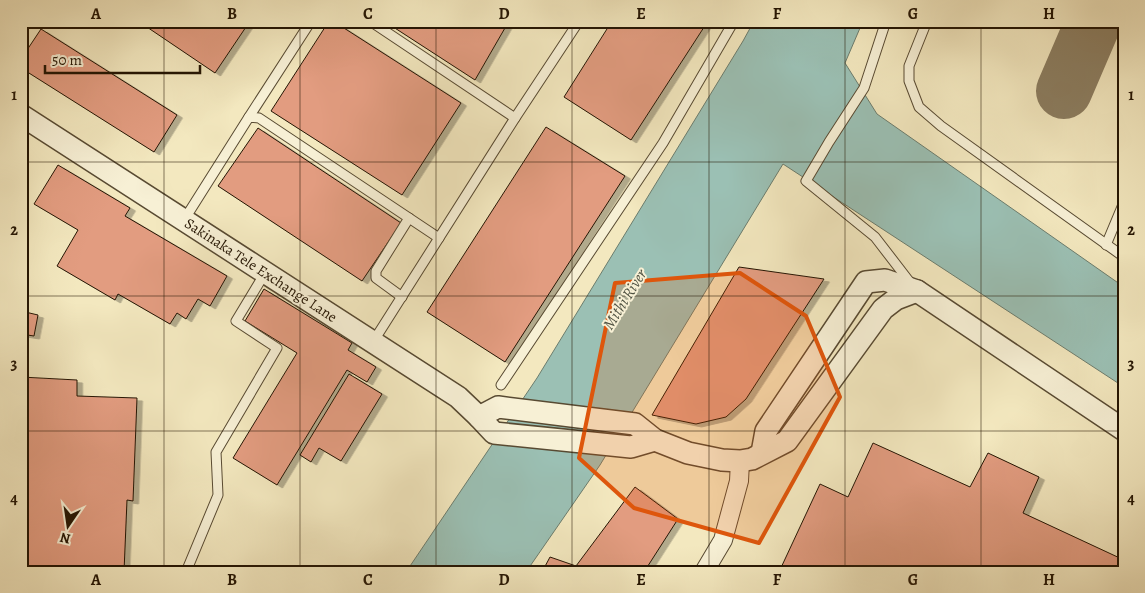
<svg xmlns="http://www.w3.org/2000/svg" width="1145" height="593" viewBox="0 0 1145 593" font-family="Alegreya,serif">
	<defs>
		<filter id="shadow"><feDropShadow dx="5.5" dy="3" stdDeviation="0" flood-color="#0004"/></filter>
	</defs>
	<rect width="100%" height="100%" fill="#f3e8bf"/>
	<filter id="stains"><feTurbulence type="fractalNoise" baseFrequency=".004" numOctaves="4"/><feColorMatrix values="0 0 0 0 .2 0 0 0 0 .09 0 0 0 0 .02 0 0 0 .5 -.17"/></filter>
	<radialGradient id="worn" r=".72"><stop offset=".6" stop-color="#630" stop-opacity="0"/><stop offset="1" stop-color="#630" stop-opacity=".3"/></radialGradient>
	<polygon fill="#9bc0b4" stroke="#6b7c6d" points="754,21 863,21 845,63 877,114 1124,287 1124,387 783,164 600,465 526,572 406,572 537,378 743,41"/>
	<g fill="none" stroke-linecap="round" stroke-linejoin="round">
		<polyline stroke="#8c7e61" stroke-width="56" points="1064,91 1094,21"/>
	</g>
	<g fill="#e29c80" stroke="#241503" filter="url(#shadow)">
		<polygon points="138,21 250,21 215,73"/>
		<polygon points="329,21 333,21 461,103 402,195 271,111"/>
		<polygon points="384,21 509,21 475,80"/>
		<polygon points="612,21 708,21 631,140 564,97"/>
		<polygon points="41,29 177,115 154,152 21,68 21,59"/>
		<polygon points="546,127 625,176 505,362 427,312"/>
		<polygon points="258,128 401,223 362,281 218,186"/>
		<polygon points="58,165 130,208 125,216 227,276 210,306 198,299 186,319 177,313 170,324 118,294 115,300 57,266 78,230 34,204"/>
		<polygon points="739,267 824,279 746,399 726,417 696,424 652,415"/>
		<polygon points="264,289 352,343 348,350 376,367 367,382 347,370 277,485 233,458 297,353 245,321"/>
		<polygon points="21,311 38,315 34,336 21,334"/>
		<polygon points="349,374 382,394 341,461 319,448 311,462 300,455"/>
		<polygon points="21,377 77,380 77,396 137,398 133,501 127,500 124,572 21,572"/>
		<polygon points="873,443 970,487 988,453 1039,477 1023,513 1124,560 1124,572 779,572 820,484 848,497"/>
		<polygon points="635,487 678,519 644,572 542,572 550,557 576,566"/>
	</g>
	<g fill="none" stroke-linecap="round" stroke-linejoin="round">
		<defs>
			<g id="service">
				<polyline points="370,21 515,118"/>
				<polyline points="886,21 864,88 829,142 806,181 875,237 912,285"/>
				<polyline points="927,21 909,66 909,81 919,107 941,126 1124,257"/>
				<polyline points="249,117 311,21"/>
				<polyline points="184,220 249,117 259,118 439,238"/>
				<polyline points="1106,245 1124,202"/>
				<polyline points="402,297 376,278 376,271 409,218"/>
				<polyline points="373,342 515,118 579,21"/>
				<polyline points="501,385 663,143 734,21"/>
				<polyline points="186,572 218,495 216,452 277,348 236,321 265,273"/>
			</g>
			<polyline id="minor" points="704,572 723,540 739,481 740,461"/>
			<g id="tertiary">
				<polyline points="21,115 458,397 479,417 494,433 631,447 655,440"/>
				<polyline points="479,417 498,407 635,424 655,440 688,453 722,460 740,461 752,459 787,441 883,309 896,299 917,291"/>
				<polyline points="762,453 766,431 866,282 885,280 917,291 1124,430"/>
			</g>
		</defs>
		<use href="#service" stroke="#584a32" stroke-width="11"/>
		<use href="#minor" stroke="#584a32" stroke-width="20"/>
		<use href="#tertiary" stroke="#584a32" stroke-width="24"/>
		<use href="#service" stroke="#f7f0d5" stroke-width="9"/>
		<use href="#minor" stroke="#f7f0d5" stroke-width="18"/>
		<use href="#tertiary" stroke="#f7f0d5" stroke-width="21"/>
	</g>
	<path fill="#de560c" fill-opacity="0.2" stroke="#de560c" stroke-width="4" stroke-linejoin="round" d="M740,273L806,316L840,397L759,543L634,508L579,458L615,283Z"/>
	<path fill="none" stroke="#241503" stroke-width="1" stroke-opacity="0.55" d="M164,21V572M300,21V572M436,21V572M572,21V572M709,21V572M845,21V572M981,21V572M21,162H1124M21,296H1124M21,431H1124"/>
	<g text-anchor="middle" stroke-width="4" stroke-linejoin="round" paint-order="stroke">
		<g font-size="15" fill="#241503" stroke="#f7f0d5">
			<text transform="translate(261 270) rotate(33)" y="5">Sakinaka Tele Exchange Lane</text>
		</g>
		<g font-size="16" font-style="italic" fill="#4e5141" stroke="#f7f0d5">
			<text transform="translate(624 299) rotate(-58)" y="6">Mithi River</text>
		</g>
	</g>
	<rect width="1145" height="593" fill="none" stroke="#f3e8bf" stroke-width="55"/>
	<g transform="translate(68 526) rotate(193)" stroke="#f7f0d5" stroke-width="4" paint-order="stroke">
	<path d="M0-4L9 19L0 12L-9 19Z" fill="#241503"/>
	<text y="-8" font-size="14" font-weight="bold" text-anchor="middle" fill="#241503">N</text>
	</g>
	<path d="M45 65v8h155v-8" fill="none" stroke="#241503" stroke-width="2.5"/>
	<text x="52" y="65" font-size="15" fill="#241503" stroke="#f7f0d5" stroke-width="4" paint-order="stroke">50 m</text>
	<rect x="28" y="28" width="1090" height="538" fill="none" stroke="#241503" stroke-width="2"/>
	<g font-size="16" text-anchor="middle" font-weight="bold" fill="#241503">
		<text x="96" y="19">A</text>
		<text x="232" y="19">B</text>
		<text x="368" y="19">C</text>
		<text x="504" y="19">D</text>
		<text x="641" y="19">E</text>
		<text x="777" y="19">F</text>
		<text x="913" y="19">G</text>
		<text x="1049" y="19">H</text>
		<text x="14" y="100">1</text>
		<text x="1131" y="100">1</text>
		<text x="14" y="235">2</text>
		<text x="1131" y="235">2</text>
		<text x="14" y="369">3</text>
		<text x="1131" y="369">3</text>
		<text x="14" y="504">4</text>
		<text x="1131" y="504">4</text>
		<text x="96" y="585">A</text>
		<text x="232" y="585">B</text>
		<text x="368" y="585">C</text>
		<text x="504" y="585">D</text>
		<text x="641" y="585">E</text>
		<text x="777" y="585">F</text>
		<text x="913" y="585">G</text>
		<text x="1049" y="585">H</text>
	</g>
	<rect width="100%" height="100%" filter="url(#stains)"/>
	<rect width="100%" height="100%" fill="url(#worn)"/>
</svg>
